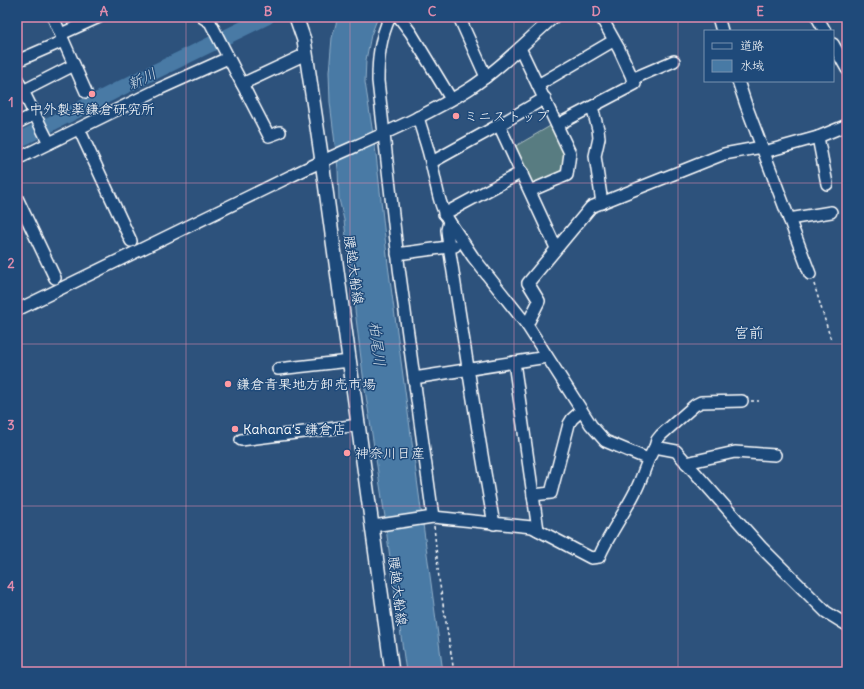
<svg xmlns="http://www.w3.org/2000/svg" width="864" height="689" viewBox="0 0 864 689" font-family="Delius,'Klee One',sans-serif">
	<rect width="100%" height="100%" fill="#2d527c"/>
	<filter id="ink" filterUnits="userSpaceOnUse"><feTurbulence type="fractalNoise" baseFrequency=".025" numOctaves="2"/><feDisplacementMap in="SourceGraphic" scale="8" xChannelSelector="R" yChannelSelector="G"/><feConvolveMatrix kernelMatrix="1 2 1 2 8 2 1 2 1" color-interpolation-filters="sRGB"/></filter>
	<g filter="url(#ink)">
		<polygon fill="#597c81" stroke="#acbec0" points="552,125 565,154 563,172 533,185 514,147"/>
		<polygon fill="#487aa5" stroke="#91afc9" points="338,17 378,17 371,35 366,60 365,82 376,154 388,265 443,672 406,672 387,536 385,517 364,383 344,220 339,199 338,169 330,102 329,72 332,38"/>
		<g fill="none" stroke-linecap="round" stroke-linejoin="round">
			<polyline stroke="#487aa5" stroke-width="15" points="17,141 121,88 267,17"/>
			<defs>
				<g id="minor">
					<polyline points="53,17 86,92"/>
					<polyline points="202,17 210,22 269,136 280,132"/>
					<path d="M390,17C380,38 378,58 378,81L399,268L433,517"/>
					<polyline points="399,17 411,33 451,99"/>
					<polyline points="459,17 486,77"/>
					<polyline points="718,17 722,31"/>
					<polyline points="817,17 825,31"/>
					<polyline points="61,34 99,17"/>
					<polyline points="833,44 847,69"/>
					<polyline points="520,48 570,153 567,175 530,191"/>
					<polyline points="17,61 63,41"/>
					<polyline points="17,79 49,143"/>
					<polyline points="632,79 674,61"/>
					<polyline points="738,81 746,105 810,274"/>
					<polyline points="242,84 306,54"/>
					<polyline points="538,85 613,41"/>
					<polyline points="23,91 74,65"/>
					<polyline points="592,107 598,129 599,138 595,156 602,203"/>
					<path d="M418,117C422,132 428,147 431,162C436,181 438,204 449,221L447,230L449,247C464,339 477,432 494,524"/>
					<polyline points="17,123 35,114"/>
					<polyline points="499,125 556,248"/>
					<polyline points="557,125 635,84 619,49 601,17"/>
					<polyline points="79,129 131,241"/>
					<polyline points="818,137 827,184"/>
					<polyline points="764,152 818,137 847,125"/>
					<polyline points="17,159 159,89 228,58"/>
					<polyline points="432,162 499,125 545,98"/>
					<polyline points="17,198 55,278"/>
					<polyline points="444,214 522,172"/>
					<polyline points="789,219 831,212"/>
					<polyline points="449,221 473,257 527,325 591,425 605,441 648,459"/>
					<polyline points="397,254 455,246"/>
					<path d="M17,310C108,266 198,221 289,177C347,148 414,124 469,89C500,69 526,41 554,17"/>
					<polyline points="527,325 539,301 528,283 591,207 724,154 762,147"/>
					<polyline points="514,362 538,530"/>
					<polyline points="278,369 350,361"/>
					<polyline points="414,378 547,357"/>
					<polyline points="241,440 359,425"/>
					<polyline points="655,447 657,440 661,435 695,405 701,402 742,401"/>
					<polyline points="686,463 735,452 775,455"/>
					<polyline points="533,495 551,493 569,424 572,419 581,411"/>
					<path d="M373,526L433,517L532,527L591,558L599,557C609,534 624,514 635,492C643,477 646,461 655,447L676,451L761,547L826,612L847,625"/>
				</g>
				<polyline id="major" points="296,17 304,40 322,161 392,672"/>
			</defs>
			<use href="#minor" stroke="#fff" stroke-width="14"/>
			<use href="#major" stroke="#fff" stroke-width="16"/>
			<g stroke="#fff" stroke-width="1.5" stroke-dasharray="3 3" stroke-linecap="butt">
				<polyline points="814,284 831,340"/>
				<polyline points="751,401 759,401"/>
				<polyline points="434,526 439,579 454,672"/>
			</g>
			<use href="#minor" stroke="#1f4a7a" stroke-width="11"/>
			<use href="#major" stroke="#1f4a7a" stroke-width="13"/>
		</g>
	</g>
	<path fill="none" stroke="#e08cad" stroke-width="1" stroke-opacity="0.55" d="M186,17V672M350,17V672M514,17V672M678,17V672M17,183H847M17,344H847M17,506H847"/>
	<g fill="#ff9aa2" stroke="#1f4a7a" stroke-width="1.5">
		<circle cx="92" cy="94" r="4"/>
		<circle cx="456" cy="116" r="4"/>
		<circle cx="228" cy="384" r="4"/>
		<circle cx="235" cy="429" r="4"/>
		<circle cx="347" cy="453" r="4"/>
	</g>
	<g text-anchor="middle" stroke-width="3" stroke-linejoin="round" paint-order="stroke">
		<g font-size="14" fill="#fff" stroke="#1f4a7a" text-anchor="start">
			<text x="92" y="114" text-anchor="middle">中外製薬鎌倉研究所</text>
			<text x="464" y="121">ミニストップ</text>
			<text x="236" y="389">鎌倉青果地方卸売市場</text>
			<text x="243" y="434">Kahana’s 鎌倉店</text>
			<text x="355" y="458">神奈川日産</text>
		</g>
		<g font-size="14" fill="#fff" stroke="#1f4a7a">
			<text transform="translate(354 270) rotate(82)" y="5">腰越大船線</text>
			<text transform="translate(398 591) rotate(83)" y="5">腰越大船線</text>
		</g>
		<g font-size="15" font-style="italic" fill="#d1dee8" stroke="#1f4a7a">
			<text transform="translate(142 79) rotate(-26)" y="5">新川</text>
			<text transform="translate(377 344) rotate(83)" y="5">柏尾川</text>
		</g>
		<g font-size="15" fill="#fff" stroke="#1f4a7a">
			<text x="749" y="338">宮前</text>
		</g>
	</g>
	<rect width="864" height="689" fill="none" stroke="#1f4a7a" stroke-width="44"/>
	<rect x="704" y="30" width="130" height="52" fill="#1f4a7a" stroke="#7992af"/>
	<rect x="712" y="43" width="20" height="6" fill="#1f4a7a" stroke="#7992af"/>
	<text x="740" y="50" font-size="12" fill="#ffffff">道路</text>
	<rect x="712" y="60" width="20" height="12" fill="#487aa5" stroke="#7992af"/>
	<text x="740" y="70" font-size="12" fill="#ffffff">水域</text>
	<rect x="22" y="22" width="820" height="645" fill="none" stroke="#e08cad" stroke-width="1.5"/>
	<g font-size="13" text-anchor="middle" font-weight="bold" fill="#e08cad">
		<text x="104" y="16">A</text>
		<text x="268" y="16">B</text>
		<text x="432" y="16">C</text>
		<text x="596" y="16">D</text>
		<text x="760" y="16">E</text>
		<text x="11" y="107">1</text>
		<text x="11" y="268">2</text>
		<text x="11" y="430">3</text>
		<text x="11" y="591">4</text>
	</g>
</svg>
